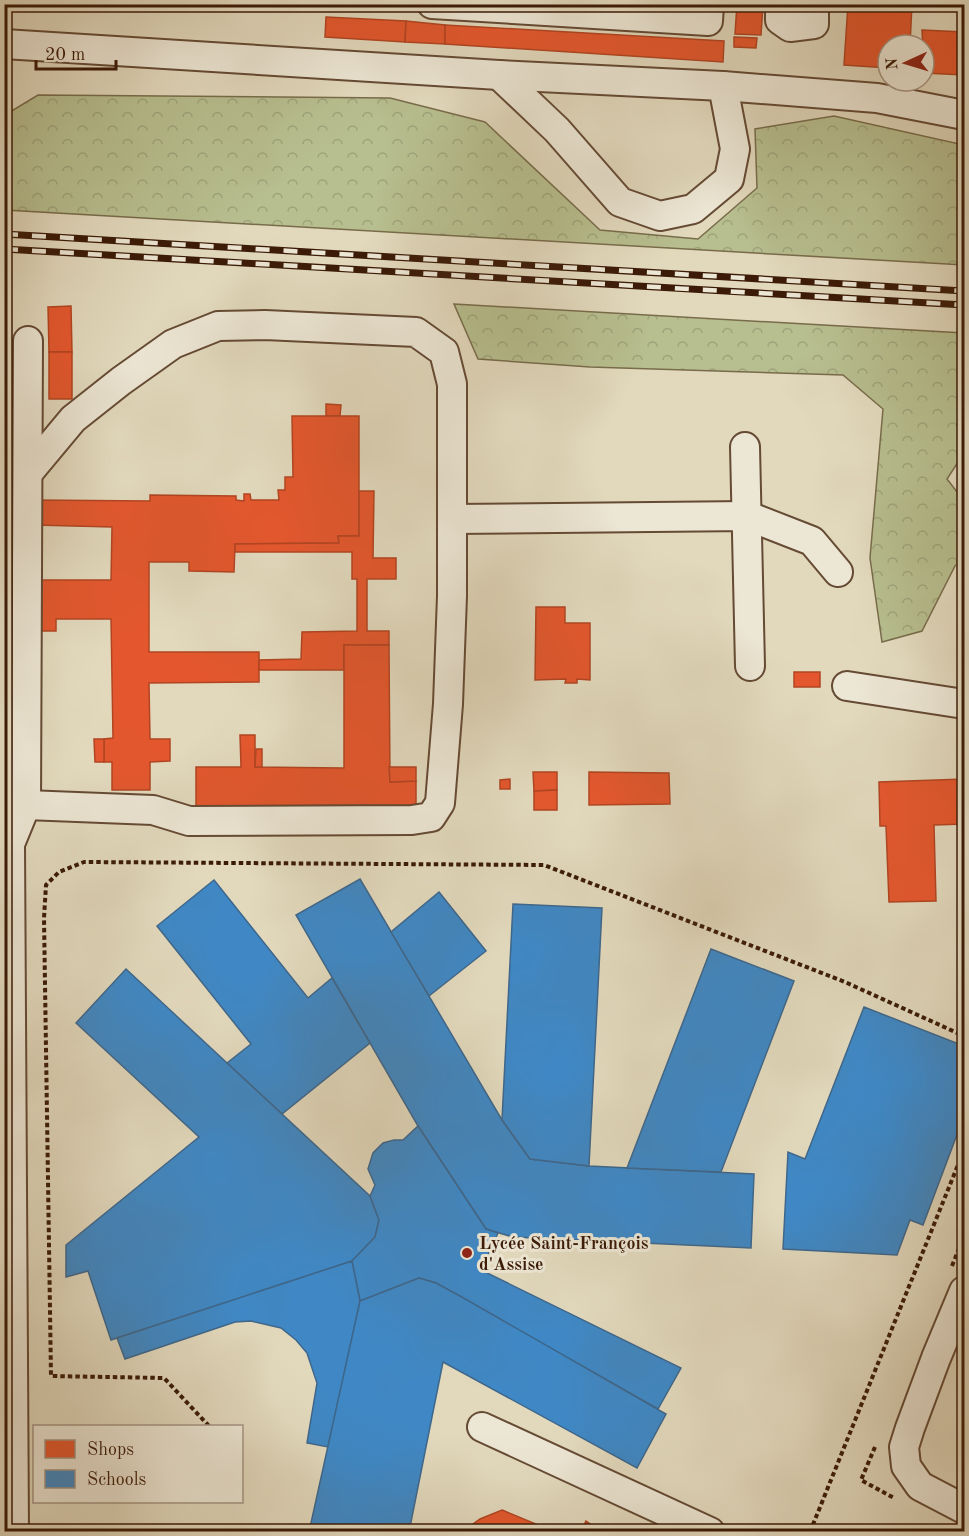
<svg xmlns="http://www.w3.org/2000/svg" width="969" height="1536" viewBox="0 0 969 1536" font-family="'Old Standard TT',serif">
	<defs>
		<pattern id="forest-crowns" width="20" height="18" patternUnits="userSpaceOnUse" patternTransform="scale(1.5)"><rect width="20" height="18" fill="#b7be8f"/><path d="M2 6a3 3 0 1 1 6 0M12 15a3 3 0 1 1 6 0" fill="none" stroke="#9ea37a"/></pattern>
	</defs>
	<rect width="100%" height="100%" fill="#e2d9bd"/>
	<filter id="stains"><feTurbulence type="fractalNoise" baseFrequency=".00333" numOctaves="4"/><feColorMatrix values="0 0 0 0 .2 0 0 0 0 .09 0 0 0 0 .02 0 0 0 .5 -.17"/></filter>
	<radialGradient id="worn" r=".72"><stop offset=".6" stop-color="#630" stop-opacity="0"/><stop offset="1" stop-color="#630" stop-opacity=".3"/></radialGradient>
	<g fill="url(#forest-crowns)" stroke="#796c4b" stroke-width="1.5">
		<polygon points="38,95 390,98 485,122 600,230 698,239 757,188 755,129 834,116 964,145 964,265 5,210 5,115"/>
		<polygon points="454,304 964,333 964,453 947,479 964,501 964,559 955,566 922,631 882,642 870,558 883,409 843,375 590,367 478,359"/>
	</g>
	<g fill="#e4572e" stroke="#b14522" stroke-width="1.5">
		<polygon points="737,4 763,4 761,35 735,34"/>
		<polygon points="848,4 912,4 910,45 888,45 888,68 844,65"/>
		<polygon points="326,17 406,21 405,42 325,37"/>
		<polygon points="406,21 445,25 445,44 405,42"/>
		<polygon points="445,25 724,41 723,62 445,44"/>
		<polygon points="922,30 964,32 964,75 924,73"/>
		<polygon points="734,37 757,38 756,48 734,47"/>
		<polygon points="71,306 72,352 49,352 48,307"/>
		<rect x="49" y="352" width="23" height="47"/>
		<polygon points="326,404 341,405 340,416 326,416"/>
		<polygon points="292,416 359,416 359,536 338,536 339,543 235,544 234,572 189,571 189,562 149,562 149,652 259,652 259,682 149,683 150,739 170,739 170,761 150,762 150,790 112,790 112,762 104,762 104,739 113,738 111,619 56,619 56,631 32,631 32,580 111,580 112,527 34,525 34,500 150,501 150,495 236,496 236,500 244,501 244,494 250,494 251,500 279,500 278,490 285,490 285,477 293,477"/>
		<polygon points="359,491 374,491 373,558 396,558 396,579 367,579 367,631 389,631 389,645 344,645 344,670 259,670 259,660 301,659 302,632 357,631 357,579 352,579 352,552 235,552 235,544 339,543 338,536 359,536"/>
		<polygon points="536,607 565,607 565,623 590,623 590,680 577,679 577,683 565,683 566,679 535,680"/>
		<polygon points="344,645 389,645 390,782 416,781 416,805 196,806 196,767 241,767 240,735 255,735 255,767 344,768"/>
		<rect x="794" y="672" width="26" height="15"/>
		<polygon points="94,739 104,739 104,762 95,762"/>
		<polygon points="256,749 262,749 262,767 255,767"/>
		<polygon points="389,767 416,767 416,781 390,782"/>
		<polygon points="533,772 557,772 557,790 534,791"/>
		<polygon points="589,772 669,773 670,804 589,805"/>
		<polygon points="510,779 510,789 500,789 500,780"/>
		<polygon points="964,779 964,824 934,825 936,901 889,902 886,826 880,826 879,782"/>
		<polygon points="557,790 557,810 534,810 534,791"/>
		<polygon points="502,1510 555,1532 462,1532 480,1519"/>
		<polygon points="586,1521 596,1528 601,1532 581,1532"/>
	</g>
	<g fill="#3f88c5" stroke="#3e678c" stroke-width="1.5">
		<polygon points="360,879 502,1120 530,1159 589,1166 754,1174 751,1248 513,1237 486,1229 418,1126 296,915"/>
		<polygon points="214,880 308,998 332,978 370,1043 282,1114 227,1063 251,1044 157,926"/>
		<polygon points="439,892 486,951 429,996 391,932"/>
		<polygon points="513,904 602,908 589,1166 530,1159 502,1120"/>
		<polygon points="711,949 794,981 721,1172 627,1168"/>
		<polygon points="126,969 370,1196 379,1220 375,1237 352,1261 111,1340 88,1271 66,1277 66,1245 199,1137 76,1023"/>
		<polygon points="864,1007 964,1046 964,1116 923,1225 910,1220 897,1255 783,1249 788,1152 805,1159"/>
		<polygon points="418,1126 486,1229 498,1233 481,1270 681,1368 658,1409 436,1283 419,1278 360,1301 352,1261 375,1237 379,1220 370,1196 375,1185 368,1169 373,1153 383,1143 394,1140 403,1140"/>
		<polygon points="352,1261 360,1301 328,1447 307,1443 317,1383 307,1353 296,1340 281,1328 251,1321 235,1322 125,1359 117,1338"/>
		<polygon points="419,1278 436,1283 460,1296 666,1414 637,1468 443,1362 409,1532 309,1532 360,1301"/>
	</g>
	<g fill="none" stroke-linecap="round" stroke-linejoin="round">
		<defs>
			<g id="minor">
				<polyline points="432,4 708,21 709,4"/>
				<polyline points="780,4 780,20 790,27 814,24 814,4"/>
				<polyline points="4,44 499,75 723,86 877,98 964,115"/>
				<polyline points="499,75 557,130 620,202 660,216 693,209 729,179 735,149 723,86"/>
				<polyline points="745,447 750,666"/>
				<polyline points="453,519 748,516 812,541 838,572"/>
				<polyline points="847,686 964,704"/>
				<polyline points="26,805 153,810 189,821 412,820 431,817 440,803 448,704 452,596 452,384 444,352 416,332 265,325 218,326 173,344 121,381 73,419 28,473"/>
				<polyline points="964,1291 936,1358 910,1428 904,1447 906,1466 920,1486 964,1509"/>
				<polyline points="482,1427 710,1532"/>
				<polyline points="14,1532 10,844 26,805 28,341"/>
			</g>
		</defs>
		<use href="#minor" stroke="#654a34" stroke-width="32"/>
		<g stroke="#3b1a07" stroke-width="4" stroke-dasharray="4.5 3" stroke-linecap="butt">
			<polyline points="952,1266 964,1236"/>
			<polyline points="209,1426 164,1378 51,1376 44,918 46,885 59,872 84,862 544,865 845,982 964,1036"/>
			<polyline points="875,1447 861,1480 894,1498"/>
			<polyline points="810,1532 964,1150"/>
		</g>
		<use href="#minor" stroke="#ece6d4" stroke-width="28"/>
		<defs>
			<g id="rail">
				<polyline points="4,234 964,291"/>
				<polyline points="4,249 964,305"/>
			</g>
		</defs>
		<use href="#rail" stroke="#3b1a07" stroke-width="7"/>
		<use href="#rail" stroke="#ece6d4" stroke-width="4.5" stroke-dasharray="14" stroke-linecap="butt"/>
	</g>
	<circle fill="#8f2418" stroke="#ece6d4" stroke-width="2" cx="467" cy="1253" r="6"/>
	<g text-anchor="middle" stroke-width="6" stroke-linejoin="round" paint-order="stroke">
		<g font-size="18" font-weight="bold" fill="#3b1a07" stroke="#ece6d4" text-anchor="start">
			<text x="479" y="1249">Lycée Saint-François<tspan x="479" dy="21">d'Assise</tspan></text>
		</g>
	</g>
	<rect width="969" height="1536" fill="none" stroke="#e2d9bd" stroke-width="24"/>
	<rect x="6" y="6" width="957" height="1524" fill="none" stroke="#3b1a07" stroke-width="3"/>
	<rect x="12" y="12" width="945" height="1512" fill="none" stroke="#3b1a07" stroke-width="1.5"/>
	<rect x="33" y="1425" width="210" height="78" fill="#ece6d4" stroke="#a59482" stroke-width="1.5"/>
	<rect x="45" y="1440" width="30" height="18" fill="#e4572e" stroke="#a59482" stroke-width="1.5"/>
	<text x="87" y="1455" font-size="18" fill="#3b1a07">Shops</text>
	<rect x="45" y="1470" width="30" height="18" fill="#3f88c5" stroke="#a59482" stroke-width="1.5"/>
	<text x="87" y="1485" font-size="18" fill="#3b1a07">Schools</text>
	<g transform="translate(906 63) rotate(266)"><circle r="28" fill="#ece6d4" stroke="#a59482" stroke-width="1.5"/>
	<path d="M0-4.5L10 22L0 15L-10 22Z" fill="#8f2418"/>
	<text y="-9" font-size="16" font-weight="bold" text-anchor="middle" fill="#3b1a07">N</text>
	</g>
	<path d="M36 60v9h80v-9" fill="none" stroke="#3b1a07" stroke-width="3"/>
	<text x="45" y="60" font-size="18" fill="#3b1a07" stroke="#ece6d4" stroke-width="4.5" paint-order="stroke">20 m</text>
	<rect width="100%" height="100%" filter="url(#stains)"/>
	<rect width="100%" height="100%" fill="url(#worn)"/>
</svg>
